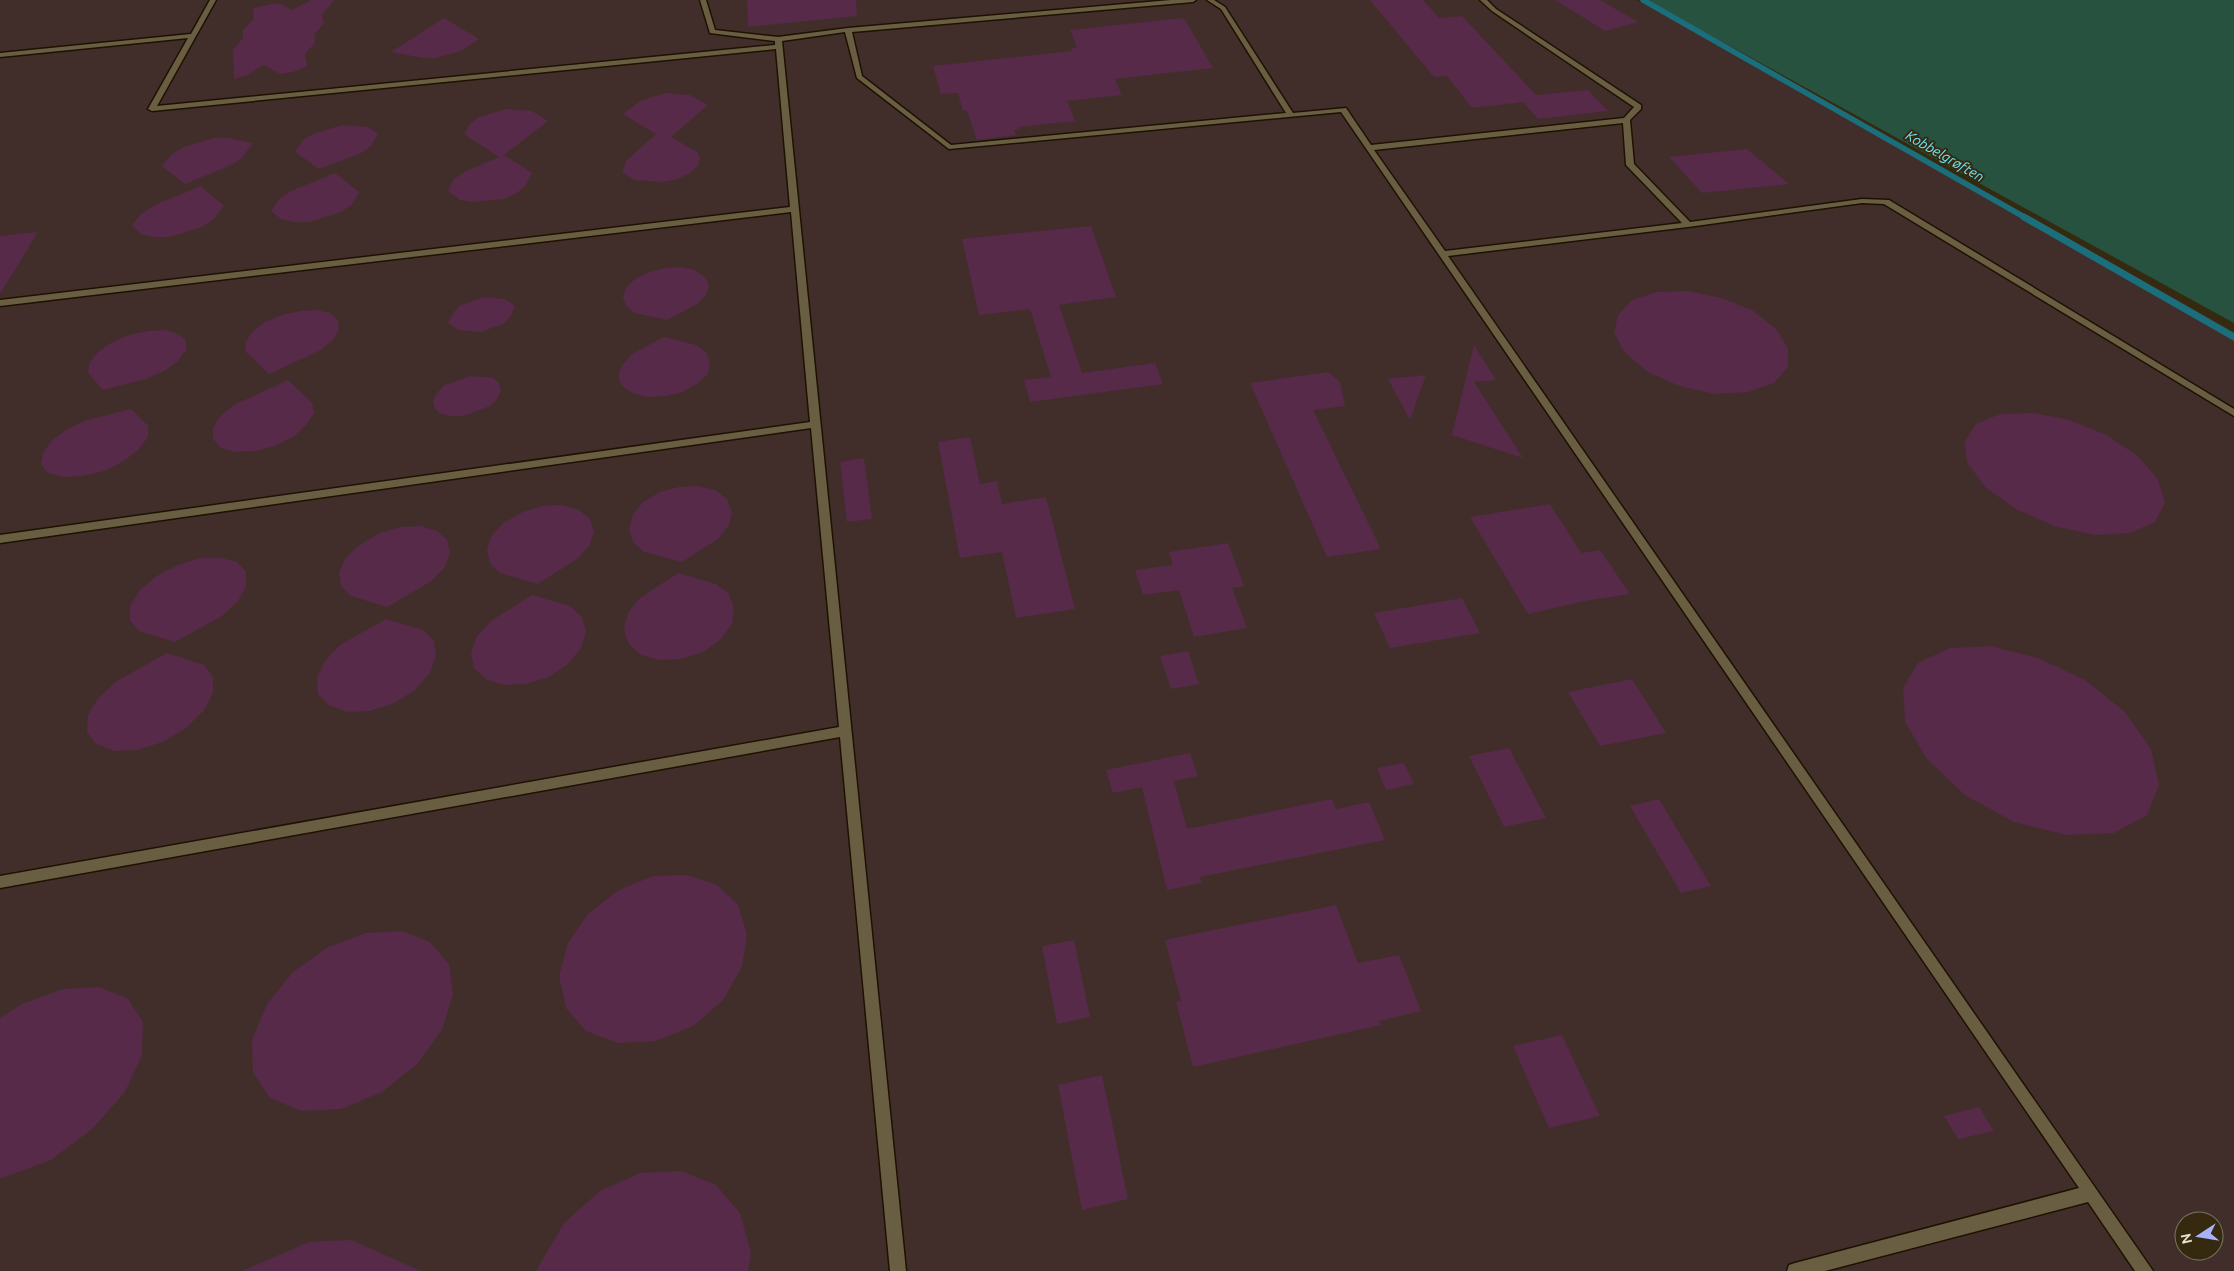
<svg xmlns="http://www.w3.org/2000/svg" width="2234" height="1271" viewBox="0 0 2234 1271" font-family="Ubuntu,sans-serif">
	<rect width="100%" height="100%" fill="#352a10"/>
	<path fill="#412e2a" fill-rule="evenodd" d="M0,0H1636L1830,104L2234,332V1271H0ZM2184,1221H2214V1251H2184Z"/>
	<polygon fill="#26523f" points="1646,0 2234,0 2234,323"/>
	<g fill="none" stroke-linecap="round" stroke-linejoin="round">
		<polyline stroke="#1b6f7c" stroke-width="5.5" points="1643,0 2026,218"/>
		<polyline stroke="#1b6f7c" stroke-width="7" points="2024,217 2234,337"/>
	</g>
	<g fill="#562a48">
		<polygon points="311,0 334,0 322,15 324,23 314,35 315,43 305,54 307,66 293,72 280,74 264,65 249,74 234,79 233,50 243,38 243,30 254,19 253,8 278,3 292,10"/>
		<polygon points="747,0 856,0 857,16 748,27"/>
		<polygon points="1370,0 1423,0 1439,18 1462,16 1536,95 1588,90 1608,111 1538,119 1523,102 1472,108 1447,76 1434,77"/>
		<polygon points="1555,0 1600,0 1638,22 1605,31"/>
		<polygon points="444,18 479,39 461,51 436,58 423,58 391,52"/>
		<polygon points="1184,18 1213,68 1115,79 1122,95 1067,101 1075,121 1019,127 1019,129 1014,130 1016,135 977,140 967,111 963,111 958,93 941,94 933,66 1072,51 1071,48 1077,47 1070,30"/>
		<polygon points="665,93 690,95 708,105 671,137 697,152 700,158 698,166 690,173 678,179 663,182 635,180 622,172 627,160 656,134 623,114 640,101"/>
		<polygon points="506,109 532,111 548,121 504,155 532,173 526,185 517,193 503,199 472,202 460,200 448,191 454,179 464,172 499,157 464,134 470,124 479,117"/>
		<polygon points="342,125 368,127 378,134 371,146 361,153 319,169 295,152 303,140 313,134"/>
		<polygon points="214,138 228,138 253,143 241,159 229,166 185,184 162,166 172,154 184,147"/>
		<polygon points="1747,149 1789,184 1702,193 1669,157"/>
		<polygon points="335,173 359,192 352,204 341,212 309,222 294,222 281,219 271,211 280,198 291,191"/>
		<polygon points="201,186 224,206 214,219 202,227 169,237 153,237 141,234 132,225 142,213 155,205"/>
		<polygon points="1091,226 1116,297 1059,305 1082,373 1155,363 1163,384 1030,402 1024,380 1051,377 1030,309 979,315 962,239"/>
		<polygon points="38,232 0,294 0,236"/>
		<polygon points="681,267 695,270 705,277 709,285 706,295 697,304 667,320 635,313 626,306 623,297 626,288 635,279 649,272 665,268"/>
		<polygon points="1688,291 1721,298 1752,310 1775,328 1788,348 1788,367 1774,383 1748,392 1715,394 1679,386 1648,372 1625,353 1614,333 1618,315 1632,300 1657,292"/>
		<polygon points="484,297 505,299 515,306 510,317 503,324 480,332 458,330 448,323 454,312 461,305"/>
		<polygon points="317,310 330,313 338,320 339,329 333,340 321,350 269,374 246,352 245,343 252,332 265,322 282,315 300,311"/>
		<polygon points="165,330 178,334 186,340 186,350 178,361 164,371 146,379 103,390 88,373 89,364 97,353 111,343 129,335 148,331"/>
		<polygon points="664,337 696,345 706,352 710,362 708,373 698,383 683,392 665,396 647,397 632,393 622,386 618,376 622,365 632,354"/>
		<polygon points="1474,345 1496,380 1474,382 1523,458 1452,435"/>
		<polygon points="1328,372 1340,382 1345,406 1313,410 1381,549 1327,557 1250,383"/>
		<polygon points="1426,375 1410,420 1388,379"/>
		<polygon points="470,376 493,378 499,383 501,391 497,399 490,406 464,416 452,416 441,414 435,408 433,401 437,393 445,385"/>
		<polygon points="288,380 312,403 314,413 306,425 293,437 275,446 255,451 235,452 221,448 213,439 213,428 220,416 234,405"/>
		<polygon points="131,409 148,426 148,437 139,449 124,461 104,471 82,476 63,477 48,473 41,464 43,453 52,440 68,429 87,420"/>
		<polygon points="2033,413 2070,420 2106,435 2138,456 2158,480 2165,503 2155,522 2130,533 2095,535 2054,526 2016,509 1985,487 1967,462 1965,441 1976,424 2000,414"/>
		<polygon points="970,437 980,484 997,481 1002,504 1046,497 1075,609 1016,618 1002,552 960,558 938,442"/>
		<polygon points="864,458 872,519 847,522 840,462"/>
		<polygon points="698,486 715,490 727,499 732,512 729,525 718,539 682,562 644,552 633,542 629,529 633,515 643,502 660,492 679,487"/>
		<polygon points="1550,504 1581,553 1600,550 1630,594 1590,600 1528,614 1470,517"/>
		<polygon points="562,505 579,510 590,519 594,531 589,546 577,559 538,584 500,573 490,563 487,550 492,535 505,522 523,512 543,506"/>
		<polygon points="421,526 437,531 447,540 450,553 444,568 430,582 387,607 351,596 341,586 339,572 346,557 361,544 380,533 401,527"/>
		<polygon points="1228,543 1244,586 1232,588 1247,628 1194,637 1179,590 1143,595 1135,570 1173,565 1169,552"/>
		<polygon points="200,558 221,558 237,562 246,572 246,586 238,601 222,616 175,642 139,631 130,620 130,606 140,590 157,576 178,565"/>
		<polygon points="678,573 716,584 729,594 734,608 732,624 720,640 703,652 681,659 659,660 641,655 628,643 624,629 628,613 640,598"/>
		<polygon points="532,595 570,606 582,617 586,632 581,648 568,664 549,677 526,684 504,685 486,679 474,668 471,653 477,636 491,621"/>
		<polygon points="1462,598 1480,633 1390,648 1374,613"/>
		<polygon points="386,619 423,630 434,641 436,656 430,673 415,690 394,703 370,711 347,712 329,705 318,694 317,678 325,661 340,645"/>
		<polygon points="1991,646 2038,658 2085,680 2125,712 2151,749 2159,785 2147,815 2114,833 2067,835 2014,822 1965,795 1927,759 1905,722 1903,688 1918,663 1950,648"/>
		<polygon points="1188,651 1199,684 1171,689 1160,656"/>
		<polygon points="167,653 204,665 213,677 213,693 204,710 186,728 163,742 137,750 114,751 96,744 87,732 88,715 99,697 117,681"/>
		<polygon points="1632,679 1666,733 1600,746 1568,692"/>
		<polygon points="1509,748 1546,818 1504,827 1469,756"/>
		<polygon points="1190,753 1198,776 1174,781 1187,829 1332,799 1336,809 1369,802 1385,840 1200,877 1202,883 1167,890 1142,787 1113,793 1106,770"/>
		<polygon points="1404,763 1414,784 1386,790 1377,768"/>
		<polygon points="1659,799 1711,886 1681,893 1630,806"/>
		<polygon points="687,875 717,885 738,905 747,934 742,967 723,1000 693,1026 656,1041 618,1043 586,1031 566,1008 559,976 568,943 589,913 619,890 653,876"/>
		<polygon points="1336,905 1358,963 1399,955 1421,1011 1379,1021 1381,1025 1193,1067 1176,1002 1181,1001 1165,940"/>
		<polygon points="402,931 430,942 449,964 453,995 442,1030 417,1064 382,1092 341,1109 301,1111 270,1098 253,1073 252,1040 267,1004 293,972 328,947 366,933"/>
		<polygon points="1074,940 1090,1017 1057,1024 1042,946"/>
		<polygon points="100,987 128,999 143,1022 142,1055 125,1092 92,1129 51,1160 0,1179 0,1018 22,1004 63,989"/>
		<polygon points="1562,1035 1600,1116 1549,1128 1513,1046"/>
		<polygon points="1102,1075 1128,1199 1082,1210 1058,1085"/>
		<polygon points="1979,1107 1994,1131 1958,1139 1944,1116"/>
		<polygon points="681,1171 716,1185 740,1213 751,1253 748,1271 536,1271 564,1223 600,1191 640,1173"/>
		<polygon points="351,1240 421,1271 242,1271 309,1242"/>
	</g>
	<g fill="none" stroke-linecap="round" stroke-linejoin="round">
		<defs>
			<path id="service" d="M210,0H216L157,106L775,45V41L710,33L700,0H706L715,30L778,37L848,28L1171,0H1196L1193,2L852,32L862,76L951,145L1286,113L1221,9L1207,0H1214L1225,7L1293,113L1346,108L1371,145L1624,118L1634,107L1492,11L1480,0H1487L1496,9L1641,105V109L1630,120L1634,164L1690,222L1862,199L1889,200L2234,409V416L1884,204L1862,203L1688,227L1448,256L2153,1271H2135L2088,1202L1825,1271H1787L1789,1265L1795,1263L2079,1188L1341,112L949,149L857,78L845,32L782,41L906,1271H890L840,737L0,888V876L839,727L811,428L0,543V535L810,422L791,212L0,306V300L790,207L776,49L152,111L148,109L188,38L0,57V53L191,34ZM1623,123L1626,165L1682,223L1445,251L1374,150Z"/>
		</defs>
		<use href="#service" stroke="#1d1200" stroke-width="3"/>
		<use href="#service" fill="#6a5e42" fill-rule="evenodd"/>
	</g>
	<g text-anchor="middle" stroke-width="4" stroke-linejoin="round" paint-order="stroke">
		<g font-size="14" font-style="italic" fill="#6fe2f7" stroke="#352a10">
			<text transform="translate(1945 156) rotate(30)" y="5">Kobbelgrøften</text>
		</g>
	</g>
	<g transform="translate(2199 1236) rotate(258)"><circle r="24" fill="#352a10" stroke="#7d745e"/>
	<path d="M0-4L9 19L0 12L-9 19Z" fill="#a7b1fc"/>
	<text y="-8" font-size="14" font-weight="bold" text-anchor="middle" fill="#eae3d4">N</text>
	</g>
</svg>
